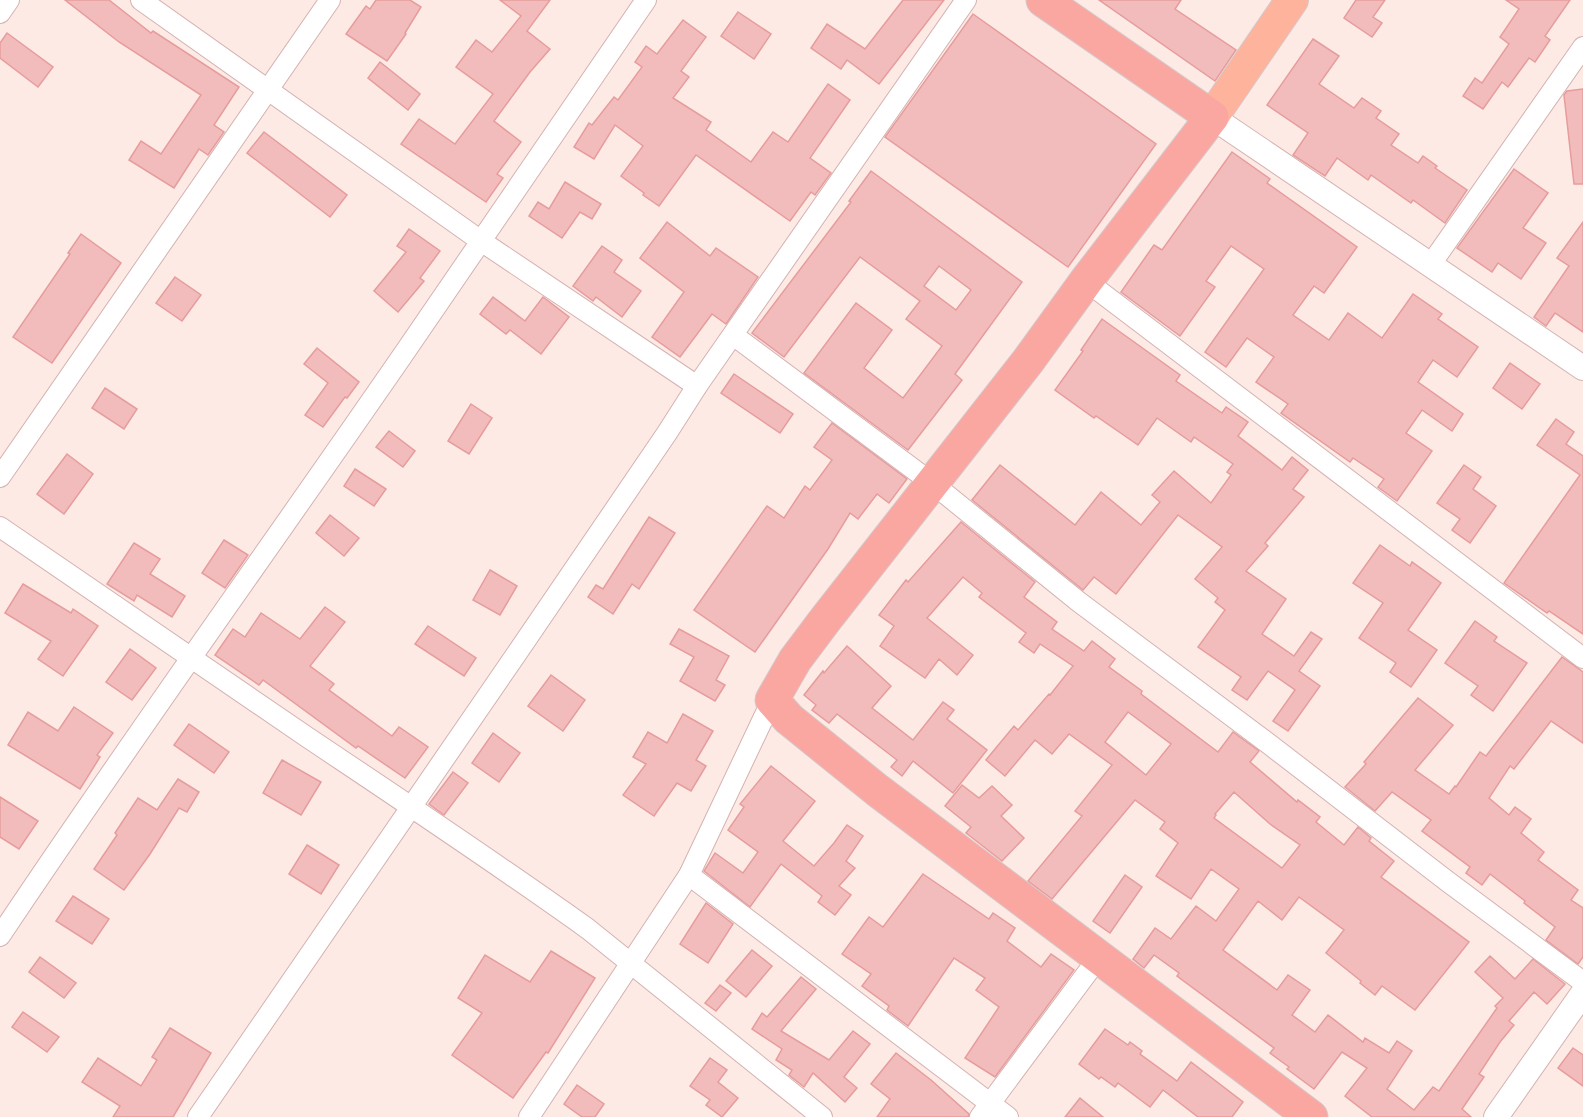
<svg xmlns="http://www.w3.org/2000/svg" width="1583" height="1117" viewBox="0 0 1583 1117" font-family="'Roboto Condensed',sans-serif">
	<rect width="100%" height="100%" fill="#fdeae5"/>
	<g fill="#f3bcbc" stroke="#e69c9c" stroke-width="1.5" fill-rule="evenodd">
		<polygon points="65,0 109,0 151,33 153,31 239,87 214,125 224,132 208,155 199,149 174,188 129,160 141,141 161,154 201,95 119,42"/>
		<polygon points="376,0 410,0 421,7 405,33 406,34 387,61 346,34 366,6 370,9"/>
		<polygon points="500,0 550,0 527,31 550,49 530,72 494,121 521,142 497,174 503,178 486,202 401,144 419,119 455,144 493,94 456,67 476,40 492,52 521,16"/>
		<polygon points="903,0 944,0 879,84 847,60 841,69 811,48 827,24 865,49"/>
		<polygon points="1099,0 1181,0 1175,9 1236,50 1215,81"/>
		<polygon points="1356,0 1385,0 1373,17 1382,23 1372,37 1344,18"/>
		<polygon points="1506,0 1570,0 1545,36 1550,40 1535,62 1529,58 1508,87 1502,82 1483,109 1463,96 1475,78 1482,83 1509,44 1500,37 1519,9"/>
		<polygon points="738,12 771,34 754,59 721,36"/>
		<polygon points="973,14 1156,144 1068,267 885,137"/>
		<polygon points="683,20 706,37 681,71 689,77 673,98 711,122 706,130 751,162 773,132 788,142 828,84 850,100 810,158 831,173 815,195 811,192 790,221 696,155 659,206 643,195 644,193 621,176 643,146 615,125 594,159 574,147 589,123 592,125 614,97 618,100 642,67 635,62 646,46 657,54"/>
		<polygon points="7,33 53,67 38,87 0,58 0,43"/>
		<polygon points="1313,39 1339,56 1319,84 1354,108 1362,98 1381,111 1376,118 1399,134 1391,145 1418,163 1423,156 1437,166 1435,168 1467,190 1445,223 1413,200 1411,203 1371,175 1368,180 1337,158 1325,176 1293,155 1308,133 1267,105"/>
		<polygon points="380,62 420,94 408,110 368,78"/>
		<polygon points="1583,89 1583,184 1574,184 1564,95 1567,91"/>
		<polygon points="264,132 347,195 330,217 247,153"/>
		<polygon points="1232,152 1270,179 1267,183 1357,247 1324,293 1314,286 1293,315 1329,340 1348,313 1382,338 1413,294 1442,314 1438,319 1478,347 1457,377 1433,360 1418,382 1463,414 1452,431 1422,410 1406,433 1432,451 1397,501 1378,487 1384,479 1353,458 1350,462 1281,413 1288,404 1256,382 1274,357 1247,338 1226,367 1205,352 1264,269 1231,246 1206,281 1215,287 1180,336 1121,292 1154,245 1162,250"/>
		<polygon points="1514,169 1548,193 1523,228 1546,243 1521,279 1498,263 1492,272 1457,248"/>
		<path d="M871,171L1022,282L955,374L962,380L908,450L804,373L856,303L892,330L864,368L903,398L942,346L906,319L920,301L860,257L784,357L752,333L851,202L849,201ZM939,266L971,290L956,310L924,286Z"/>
		<polygon points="565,182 601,204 592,219 580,212 562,238 529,216 538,202 549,209"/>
		<polygon points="667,222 710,256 716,248 758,277 726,324 712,314 680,357 652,337 684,292 640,258"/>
		<polygon points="1583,222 1583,332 1555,313 1546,326 1534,317 1569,266 1557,258"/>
		<polygon points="409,229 440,251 420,278 424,281 398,312 374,291 406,252 397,246"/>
		<polygon points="81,234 121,263 52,363 13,337 70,254 68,253"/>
		<polygon points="602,246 622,260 614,272 641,291 622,317 596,297 593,301 573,286"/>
		<polygon points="175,277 201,295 182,321 156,303"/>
		<polygon points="493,297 525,321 543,297 569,317 541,354 510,330 506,334 480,314"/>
		<polygon points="1102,319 1180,375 1176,381 1222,413 1226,407 1248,422 1238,436 1282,470 1292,457 1308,470 1293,489 1304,497 1265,543 1268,546 1246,571 1286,599 1262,634 1294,656 1311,632 1322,639 1299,671 1320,686 1288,731 1273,721 1295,690 1268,671 1247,700 1232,690 1241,677 1198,647 1225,610 1215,602 1218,598 1195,579 1222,547 1178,515 1116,594 1094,577 1083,590 972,500 1000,465 1075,525 1101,492 1141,525 1160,502 1152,495 1174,471 1211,503 1231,475 1227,472 1233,464 1194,437 1191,442 1157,418 1138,445 1096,416 1094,418 1055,390 1083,351 1081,350"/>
		<polygon points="317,348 359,382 347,398 345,397 323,427 305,415 328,383 304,364"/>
		<polygon points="1510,363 1540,384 1522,409 1493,388"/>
		<polygon points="734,374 793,414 780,433 721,393"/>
		<polygon points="105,388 137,409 124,429 92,408"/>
		<polygon points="471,404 492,418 469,454 448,441"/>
		<polygon points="1556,419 1574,432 1566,444 1583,456 1583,634 1549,611 1547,613 1504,583 1580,475 1537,445"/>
		<polygon points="832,423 907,479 889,503 877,494 858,519 850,513 828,549 755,652 694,610 767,506 784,518 805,486 810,490 832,460 814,447"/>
		<polygon points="389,431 415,451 403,467 376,447"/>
		<polygon points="67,454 93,474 64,514 37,494"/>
		<polygon points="1464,465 1481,477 1473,489 1496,506 1470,543 1452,530 1460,519 1437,503"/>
		<polygon points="355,469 386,489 374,506 344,486"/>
		<polygon points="330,515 359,538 344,556 316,533"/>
		<polygon points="649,517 675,533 639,589 632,584 613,614 588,597 596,585 603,589"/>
		<path d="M961,522L1035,582L1024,597L1057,622L1052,629L1084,651L1092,641L1115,659L1109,667L1142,691L1141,694L1218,752L1233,732L1259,751L1250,762L1297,802L1298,800L1320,817L1316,822L1344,845L1358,827L1371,838L1369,841L1394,861L1381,877L1469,942L1415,1010L1382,986L1375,995L1360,983L1361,981L1326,953L1344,930L1299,897L1282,920L1258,901L1223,950L1277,990L1288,975L1310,990L1292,1015L1315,1032L1328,1015L1363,1042L1365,1038L1389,1053L1397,1041L1412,1051L1387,1089L1414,1110L1433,1087L1439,1091L1497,1008L1495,1006L1503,998L1475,972L1490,956L1515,979L1533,959L1565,984L1547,1004L1534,992L1509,1021L1514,1025L1500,1042L1479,1074L1484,1077L1462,1109L1471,1117H1372L1345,1096L1367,1068L1342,1052L1314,1089L1287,1069L1289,1067L1270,1053L1274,1048L1177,976L1179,973L1154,955L1144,968L1133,959L1155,928L1171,939L1196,906L1216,921L1239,889L1211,869L1191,899L1156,876L1178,843L1160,829L1165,822L1135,800L1052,899L1028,881L1082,816L1075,811L1112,765L1069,734L1052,754L1035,740L1005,776L986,760L1014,726L1018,730L1049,694L1050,695L1073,666L1040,644L1034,653L1019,642L1026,633L979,597L982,593L963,577L927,618L973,655L957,675L939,659L925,678L880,646L894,626L879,615L906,580L908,582ZM1128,712L1171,744L1146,775L1105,742ZM1234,792L1270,824L1300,845L1282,868L1214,818L1216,815L1215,814Z"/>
		<polygon points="224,540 248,555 225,588 202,573"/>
		<polygon points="134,543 160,559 150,574 185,596 172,617 137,595 134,601 107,584"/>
		<polygon points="1380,545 1410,566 1412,562 1441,583 1408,630 1437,650 1411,687 1390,672 1396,663 1359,638 1383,603 1353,583"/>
		<polygon points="490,570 517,586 500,615 473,600"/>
		<polygon points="23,584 71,613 73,609 98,626 63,676 38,659 51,641 5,613"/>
		<polygon points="325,607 345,622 310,666 334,684 329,690 392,736 399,727 428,747 405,778 358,746 356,748 263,680 259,685 215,655 233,629 245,637 261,613 300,639"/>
		<polygon points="1475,621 1497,637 1494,641 1527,663 1493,711 1471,695 1478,686 1445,663"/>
		<polygon points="428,626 476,658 464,676 415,644"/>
		<polygon points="679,629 729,656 716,680 725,685 715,701 680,681 694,657 670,644"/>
		<polygon points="847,646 891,686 872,708 913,740 943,702 954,710 947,719 987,750 953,793 913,761 902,776 891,767 897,760 837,714 829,723 812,710 816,705 804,695 823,671 824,673"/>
		<polygon points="130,649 156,668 132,700 106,682"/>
		<polygon points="1562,657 1583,672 1583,743 1551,721 1514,769 1510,766 1489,798 1509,815 1515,807 1531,819 1521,833 1544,852 1538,860 1578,890 1571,900 1583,908 1583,957 1578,964 1546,940 1555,927 1524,903 1525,901 1490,874 1482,885 1466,873 1470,867 1422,831 1431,820 1392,792 1375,811 1345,787 1366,764 1364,762 1418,698 1453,725 1415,770 1449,794 1455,786 1456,787 1480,752 1486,756"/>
		<polygon points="551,675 585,700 563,731 528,706"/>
		<polygon points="74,707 113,733 97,755 100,757 80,789 8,745 28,712 58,731"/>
		<polygon points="683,714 713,731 696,760 706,766 691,791 677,783 654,816 623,795 646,764 633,757 648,732 667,743"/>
		<polygon points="189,724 229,752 214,773 174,745"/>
		<polygon points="493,733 520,753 499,782 472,763"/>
		<polygon points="282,760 321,782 301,815 263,793"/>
		<polygon points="771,766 815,801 783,841 814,866 834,843 847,825 863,836 846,861 855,868 839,886 851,895 835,915 818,902 822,896 781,864 750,907 704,871 715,853 743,873 758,852 728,830 744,807 740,804"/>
		<polygon points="453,772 468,783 444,815 429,804"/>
		<polygon points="178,779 199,792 187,812 179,808 150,854 124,890 94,869 117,835 115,833 138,798 157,810"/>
		<polygon points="962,785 979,798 992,786 1012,805 1001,816 1024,838 1002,861 966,833 971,827 945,806"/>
		<polygon points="0,797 38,821 19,849 0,837"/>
		<polygon points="307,845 339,865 321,894 289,874"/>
		<polygon points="923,874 989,919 993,913 1015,928 1007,941 1041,967 1051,954 1074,970 995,1077 965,1058 999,1007 976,990 985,978 954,958 908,1026 887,1010 889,1006 862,986 871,974 842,954 869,917 883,927"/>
		<polygon points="1125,875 1142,887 1110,933 1093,921"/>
		<polygon points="73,896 109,919 92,944 56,921"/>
		<polygon points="706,903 733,924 708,963 680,944"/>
		<polygon points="752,950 772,966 746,997 726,981"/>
		<polygon points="551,951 595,978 548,1053 546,1052 513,1098 452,1055 482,1013 458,998 485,955 530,982"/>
		<polygon points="40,957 76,983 64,998 29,972"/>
		<polygon points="801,977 816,989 781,1031 829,1060 853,1031 870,1044 844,1077 857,1088 845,1102 813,1073 804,1087 789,1075 792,1070 776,1060 782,1049 752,1029 762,1013 767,1017"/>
		<polygon points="720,985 731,993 716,1011 705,1003"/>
		<polygon points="23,1012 59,1037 47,1052 12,1027"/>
		<polygon points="170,1028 211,1053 173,1117 113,1117 120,1106 82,1082 98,1058 141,1086 157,1060 152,1057"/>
		<polygon points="1105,1029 1128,1045 1130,1042 1142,1051 1140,1054 1177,1081 1191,1062 1243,1102 1232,1117 1198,1117 1163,1090 1150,1107 1118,1083 1115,1087 1101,1077 1099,1079 1079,1064"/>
		<polygon points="1573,1048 1583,1055 1583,1086 1558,1068"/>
		<polygon points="896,1053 931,1080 969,1114 968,1117 877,1117 890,1099 871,1084"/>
		<polygon points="710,1058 727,1070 718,1082 738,1098 722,1117 706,1105 710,1100 690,1086"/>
		<polygon points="577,1085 604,1104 595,1117 582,1117 564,1104"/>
		<polygon points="1080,1098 1103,1117 1065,1117"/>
	</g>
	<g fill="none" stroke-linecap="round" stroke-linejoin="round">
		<defs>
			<g id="minor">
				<polyline points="141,0 481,241 697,386"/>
				<polyline points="0,13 9,0"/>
				<polyline points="1431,264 1583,47"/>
				<polyline points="1086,281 1583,658"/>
				<polyline points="733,335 932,483 1079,602 1269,744 1447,881 1583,982"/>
				<polyline points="0,477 330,0"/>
				<path d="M0,527C102,597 204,667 307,737C401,800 496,863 588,929L822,1117"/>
				<polyline points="689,875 1008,1117"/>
				<path d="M0,936C132,738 272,545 407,349C487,233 566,116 646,0"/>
				<polyline points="198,1117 515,656 667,433 697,386 966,0"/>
				<polyline points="529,1117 689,875 772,700"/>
				<polyline points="980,1117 1099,957"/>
			</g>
			<g id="tertiary">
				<polyline points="1212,117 1583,368"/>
				<polyline points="1496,1117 1583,993"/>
			</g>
			<polyline id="primary" points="1212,117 1292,0"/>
			<polyline id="trunk" points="1043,0 1212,117 1086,281 1028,361 825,620 795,660 772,700 789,719 877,790 1311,1117"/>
		</defs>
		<use href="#minor" stroke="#d4b2b0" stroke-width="22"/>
		<use href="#tertiary" stroke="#d4b2b0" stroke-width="26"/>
		<use href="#primary" stroke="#d6c8c9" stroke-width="34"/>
		<use href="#trunk" stroke="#d6c8c9" stroke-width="35"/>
		<use href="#minor" stroke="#fff" stroke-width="20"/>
		<use href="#tertiary" stroke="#fff" stroke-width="24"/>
		<use href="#primary" stroke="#fdb39c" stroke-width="32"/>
		<use href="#trunk" stroke="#faa6a1" stroke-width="33"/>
	</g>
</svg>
